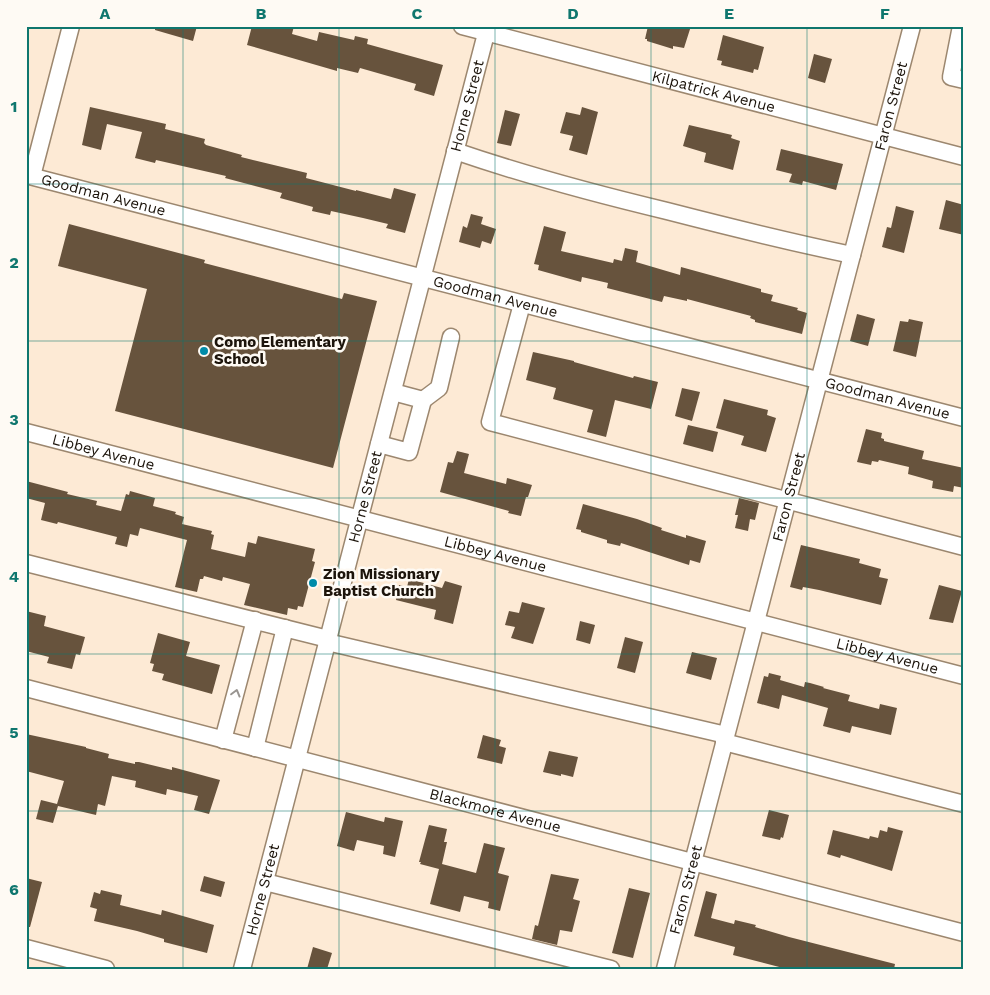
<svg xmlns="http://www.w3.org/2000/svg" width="990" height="995" viewBox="0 0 990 995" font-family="'Work Sans',sans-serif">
	<rect width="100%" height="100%" fill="#fdead5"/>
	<g fill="#67533d">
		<polygon points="155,26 197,26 193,41 155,30"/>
		<polygon points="252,26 294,26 292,34 317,41 319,32 354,40 355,36 368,39 367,44 443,65 434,96 414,90 416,84 360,68 358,73 337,68 337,71 247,45"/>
		<polygon points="648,26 691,26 684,48 673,46 673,49 647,41 647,39 645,39"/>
		<polygon points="723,35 764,47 758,70 754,69 753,73 721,65 722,61 717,60"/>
		<polygon points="814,54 832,59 825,83 808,78"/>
		<polygon points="90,107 166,124 165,129 205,139 204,143 206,145 242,155 241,157 307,173 306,178 356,191 356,190 391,199 394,188 416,194 405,233 386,228 388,224 363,218 331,211 330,215 312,211 313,207 280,198 282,193 240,182 225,178 226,176 156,160 155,163 135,158 142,132 107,124 101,150 82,145"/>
		<polygon points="582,107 598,112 587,155 569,150 573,136 560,133 566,112 580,115"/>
		<polygon points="505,110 520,114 511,146 497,143"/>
		<polygon points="689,125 732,135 731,138 740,141 733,170 704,162 706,153 683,146"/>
		<polygon points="781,149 843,164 836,190 803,181 802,185 789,182 792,174 776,170"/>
		<polygon points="946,200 964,205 964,235 939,229"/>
		<polygon points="896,206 914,211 904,253 882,247 887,227 891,228"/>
		<polygon points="471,214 483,217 481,224 496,229 491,244 482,241 480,248 459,242 463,226 467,228"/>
		<polygon points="69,224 205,260 204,263 342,299 344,293 377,301 333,468 115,411 147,289 58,266"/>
		<polygon points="544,226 566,232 561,251 613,263 614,259 622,261 625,248 638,251 636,262 680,275 681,267 761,289 761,292 773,295 771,301 798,308 797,310 807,313 802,334 755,322 755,320 750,318 751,316 687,299 687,301 664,296 662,302 607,288 608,283 582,277 581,282 538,270 539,265 534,264"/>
		<polygon points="857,314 875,319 868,346 850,341"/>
		<polygon points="909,319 923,322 916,357 893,351 900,321 908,322"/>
		<polygon points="533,352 574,361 574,362 633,378 634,376 658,382 651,409 615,400 606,437 587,432 593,410 553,399 556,388 526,380"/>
		<polygon points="682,388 700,392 692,421 675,416"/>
		<polygon points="724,399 768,410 767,415 776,418 766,452 741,445 744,436 716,428"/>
		<polygon points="688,425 718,432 713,452 683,444"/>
		<polygon points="866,429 882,433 881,438 884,439 884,441 924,451 922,459 964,468 964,488 954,486 953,492 932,488 933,481 908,474 909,467 879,460 878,462 872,461 871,465 857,462"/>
		<polygon points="457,451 469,454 464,473 506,484 507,478 532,485 528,497 526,497 521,516 508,513 509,511 440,492 448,462 453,463"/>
		<polygon points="26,481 68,492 67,494 97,501 96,505 121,511 126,494 129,495 130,491 155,498 153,506 176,512 175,514 184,517 182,524 212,531 211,534 214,535 211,549 245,557 248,542 256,544 258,536 315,549 312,561 315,562 303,607 298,606 297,610 288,608 287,615 244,605 250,584 223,577 222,581 204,576 203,579 200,579 197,592 175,587 187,540 140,528 138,536 130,534 127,547 115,544 117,537 58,522 57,524 41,520 45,503 26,498"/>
		<polygon points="739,498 759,503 755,520 750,519 748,531 735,528 738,515 735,515"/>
		<polygon points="583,504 637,519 662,528 661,530 686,538 686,535 706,541 700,563 690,560 689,565 621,543 620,546 607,543 607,540 581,532 581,530 576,529"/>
		<polygon points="801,545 860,559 859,563 881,569 879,577 888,579 881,605 819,590 803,587 802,590 790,587"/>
		<polygon points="409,579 442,588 445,581 462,586 453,624 434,619 436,610 396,600 399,585 407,587"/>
		<polygon points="939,585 962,591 953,623 929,619"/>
		<polygon points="522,602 545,608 533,644 511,638 515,627 505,625 509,611 519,613"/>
		<polygon points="26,611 46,616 44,626 85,637 80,655 76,654 72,669 47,663 49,657 26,651"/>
		<polygon points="580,621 595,625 590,644 576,640"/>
		<polygon points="158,633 190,642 186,656 220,665 212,694 162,680 164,674 152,671 154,664 150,663"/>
		<polygon points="625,637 643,642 635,673 617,668"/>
		<polygon points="692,652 717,658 711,680 686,673"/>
		<polygon points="769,673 781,676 780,680 804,687 805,682 810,683 824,687 823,688 850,695 848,701 879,709 880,704 897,708 891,735 852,726 850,733 823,726 828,708 782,695 779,709 757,703 764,676 768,677"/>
		<polygon points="26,734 86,747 86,748 109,754 108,758 135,764 135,762 139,762 172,770 172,767 220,780 209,814 194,810 198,796 167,789 166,795 135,787 136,781 112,776 105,806 98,804 96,815 58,806 53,823 36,819 41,800 57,804 64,781 26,771"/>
		<polygon points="483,735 501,740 499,746 506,748 502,764 477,758"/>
		<polygon points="549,751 578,757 573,777 561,774 561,776 543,772"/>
		<polygon points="769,810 789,815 783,838 781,837 780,840 762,836"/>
		<polygon points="346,812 384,822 385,817 403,821 395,857 383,854 384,846 357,840 354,851 337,846"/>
		<polygon points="429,825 447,829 444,842 447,842 442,864 476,873 484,843 505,848 498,873 509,876 500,911 488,908 489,902 464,896 460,912 430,904 439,869 420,864 421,862 419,862"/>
		<polygon points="888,827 903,831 892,871 841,855 840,858 827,854 833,830 869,839 870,836 878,838 880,830 887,832"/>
		<polygon points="551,874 579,879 573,899 580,901 572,932 560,930 557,945 532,939 535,925 538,926"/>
		<polygon points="204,876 225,882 221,897 200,891"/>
		<polygon points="26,878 42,882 30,927 26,927"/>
		<polygon points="629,888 650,893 633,958 612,953"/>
		<polygon points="101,890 122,895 120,905 161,915 162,910 214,925 207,953 164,942 164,939 137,931 94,921 97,909 90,907 94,892 100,894"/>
		<polygon points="706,891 717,894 711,918 734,924 735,920 756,925 755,927 789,937 895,964 894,969 787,969 733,955 735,947 694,936"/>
		<polygon points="313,947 332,953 327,969 307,969"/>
	</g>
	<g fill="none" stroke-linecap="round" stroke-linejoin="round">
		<defs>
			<g id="minor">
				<path id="s1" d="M462,26L964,157"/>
				<polyline points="961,26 951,77 964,80"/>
				<path d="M455,151C525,175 596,194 667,211C729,227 790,242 852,255"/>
				<path id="s2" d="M26,175L964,418"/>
				<polyline points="32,176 71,26"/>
				<polyline points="522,304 490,422 964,547"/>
				<polyline points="423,400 439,388 451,337"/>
				<path id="s3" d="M26,432L964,676"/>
				<polyline points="379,444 409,452 423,400 393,392"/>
				<polyline points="26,563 328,639"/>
				<polyline points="327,642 726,735"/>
				<path id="s4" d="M26,688L964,933"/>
				<polyline points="223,740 255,620"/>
				<polyline points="724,742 964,804"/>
				<polyline points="255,748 285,628"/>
				<polyline points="265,882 611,969"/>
				<polyline points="26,948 106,969"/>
				<path id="s5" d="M242,969L488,26"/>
				<path id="s6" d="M665,969L912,26"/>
			</g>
		</defs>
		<use href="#minor" stroke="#9c876f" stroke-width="19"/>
		<use href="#minor" stroke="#fff" stroke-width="16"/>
	</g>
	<defs><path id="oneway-chevron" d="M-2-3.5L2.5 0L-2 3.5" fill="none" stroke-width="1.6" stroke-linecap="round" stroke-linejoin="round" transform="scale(1.25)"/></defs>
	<use stroke="#999591" href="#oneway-chevron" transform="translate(236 693) rotate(-75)"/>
	<path fill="none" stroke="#0f766e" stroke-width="1" stroke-opacity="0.55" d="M183,26V969M339,26V969M495,26V969M651,26V969M807,26V969M26,184H964M26,341H964M26,498H964M26,654H964M26,811H964"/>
	<g fill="#008ba9" stroke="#fefaf4" stroke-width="2">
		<circle cx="204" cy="351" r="5"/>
		<circle cx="313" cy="583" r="5"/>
	</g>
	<g text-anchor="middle" stroke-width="5" stroke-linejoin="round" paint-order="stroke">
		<g font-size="15" fill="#1c140b" stroke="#fefaf4">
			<text dy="5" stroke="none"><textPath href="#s1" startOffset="260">Kilpatrick Avenue</textPath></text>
			<text dy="5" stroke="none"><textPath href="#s5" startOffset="892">Horne Street</textPath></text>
			<text dy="5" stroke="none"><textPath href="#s6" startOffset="892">Faron Street</textPath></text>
			<text dy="5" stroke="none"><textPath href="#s2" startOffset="80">Goodman Avenue</textPath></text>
			<text dy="5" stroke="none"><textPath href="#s2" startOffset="485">Goodman Avenue</textPath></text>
			<text dy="5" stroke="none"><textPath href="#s2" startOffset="890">Goodman Avenue</textPath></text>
			<text dy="5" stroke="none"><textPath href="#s3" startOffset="80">Libbey Avenue</textPath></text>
			<text dy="5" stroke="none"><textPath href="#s5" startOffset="488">Horne Street</textPath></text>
			<text dy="5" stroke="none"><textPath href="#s6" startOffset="488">Faron Street</textPath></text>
			<text dy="5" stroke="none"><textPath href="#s3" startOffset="485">Libbey Avenue</textPath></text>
			<text dy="5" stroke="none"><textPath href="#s3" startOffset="890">Libbey Avenue</textPath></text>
			<text dy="5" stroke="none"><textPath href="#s4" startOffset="485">Blackmore Avenue</textPath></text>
			<text dy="5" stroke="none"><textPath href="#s5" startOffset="82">Horne Street</textPath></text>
			<text dy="5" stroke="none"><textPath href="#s6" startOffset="82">Faron Street</textPath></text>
		</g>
		<g font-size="15" font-weight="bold" fill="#1c140b" stroke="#fefaf4" text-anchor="start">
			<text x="214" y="347">Como Elementary<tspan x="214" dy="17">School</tspan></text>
			<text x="323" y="579">Zion Missionary<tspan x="323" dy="17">Baptist Church</tspan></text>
		</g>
	</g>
	<rect width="990" height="995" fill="none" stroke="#fefaf4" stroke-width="55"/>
	<rect x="28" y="28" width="934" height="940" fill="none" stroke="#0f766e" stroke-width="2"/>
	<g font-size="16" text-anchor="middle" font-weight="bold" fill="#0f766e">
		<text x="105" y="19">A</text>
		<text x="261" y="19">B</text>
		<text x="417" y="19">C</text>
		<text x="573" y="19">D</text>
		<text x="729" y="19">E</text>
		<text x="885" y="19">F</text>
		<text x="14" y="112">1</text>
		<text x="14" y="268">2</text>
		<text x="14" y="425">3</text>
		<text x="14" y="582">4</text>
		<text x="14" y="738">5</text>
		<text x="14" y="895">6</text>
	</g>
</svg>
